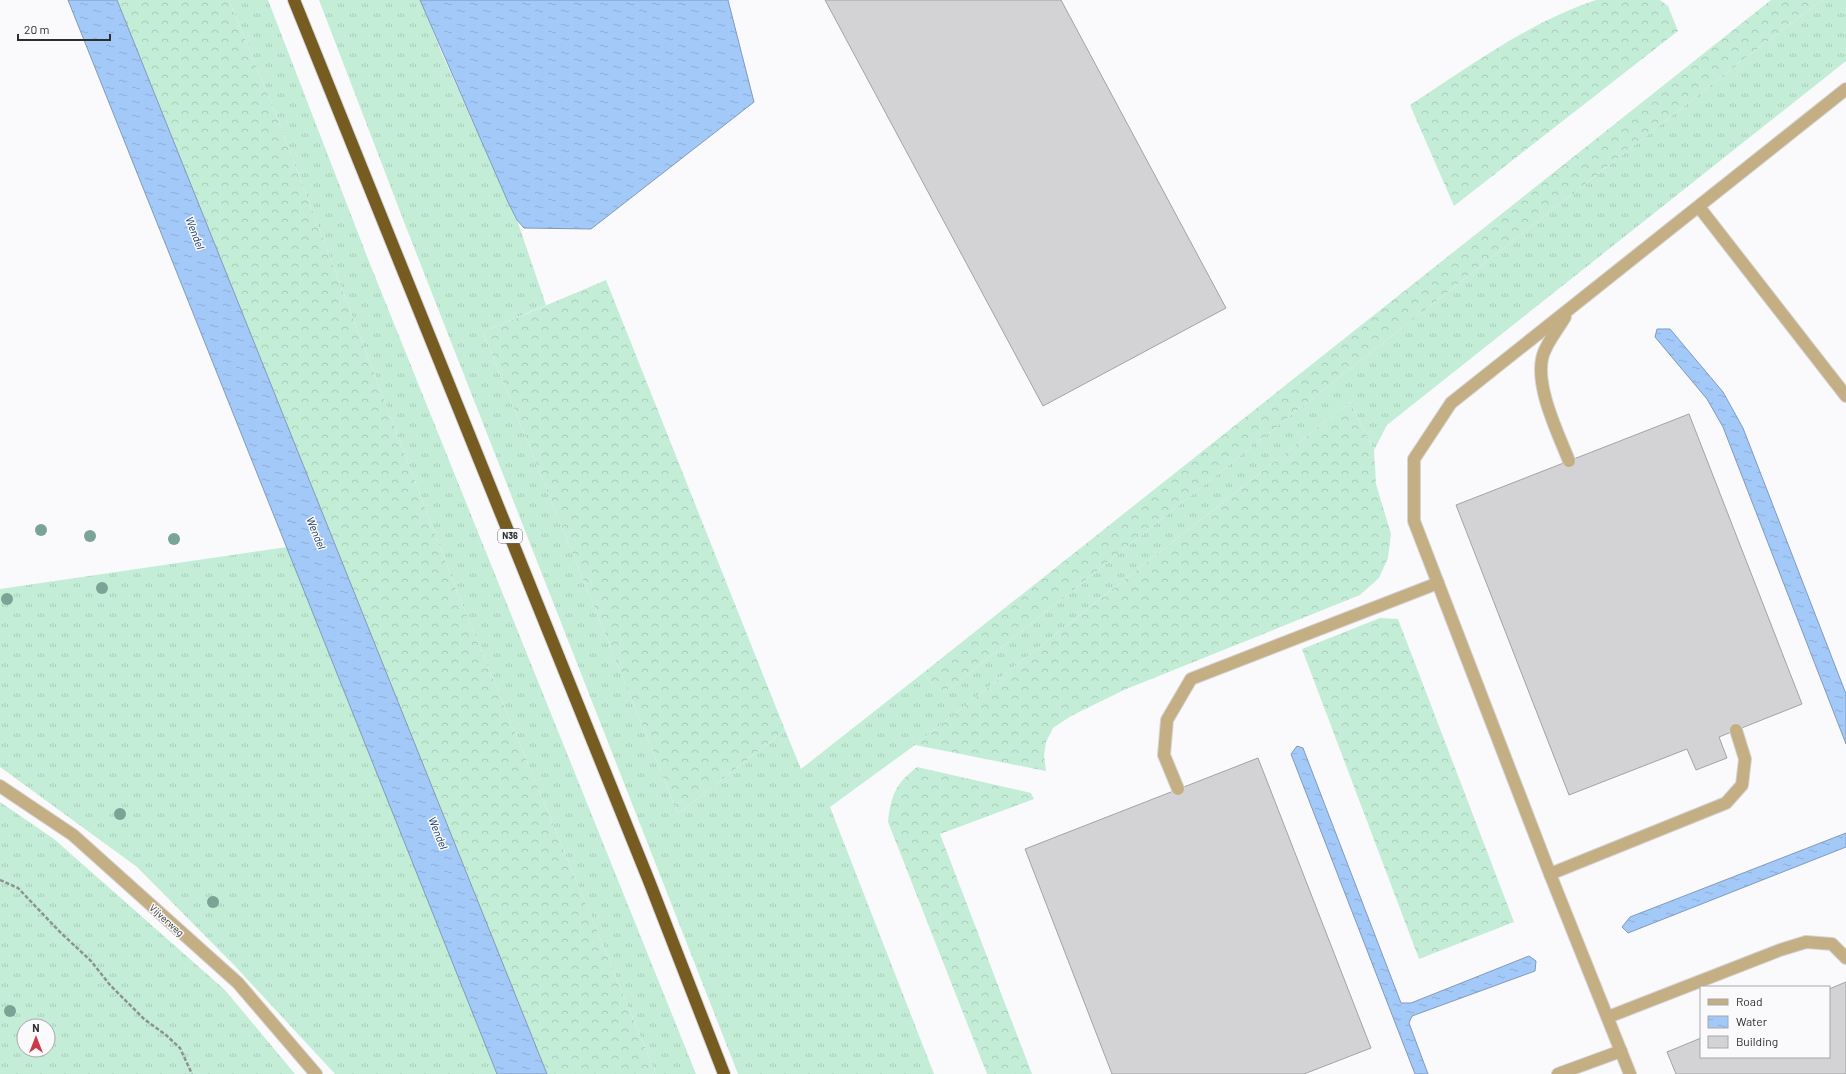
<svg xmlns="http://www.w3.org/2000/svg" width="1846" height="1074" viewBox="0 0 1846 1074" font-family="Barlow,sans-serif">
	<defs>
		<pattern id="grass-tufts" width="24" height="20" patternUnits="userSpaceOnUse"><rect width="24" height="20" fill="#c3edd7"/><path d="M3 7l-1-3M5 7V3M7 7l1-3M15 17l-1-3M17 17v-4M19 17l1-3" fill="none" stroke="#a8ccb9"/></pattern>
		<pattern id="forest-crowns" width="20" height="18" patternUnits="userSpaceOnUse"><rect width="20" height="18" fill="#c3edd7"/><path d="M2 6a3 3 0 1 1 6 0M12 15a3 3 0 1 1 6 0" fill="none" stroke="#a8ccb9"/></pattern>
		<pattern id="water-ripples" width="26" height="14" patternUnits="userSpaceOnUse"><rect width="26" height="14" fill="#a3c9f8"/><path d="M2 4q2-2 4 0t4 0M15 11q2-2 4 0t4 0" fill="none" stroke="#8dadd5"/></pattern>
	</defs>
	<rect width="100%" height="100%" fill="#fafafc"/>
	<g fill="url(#grass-tufts)" fill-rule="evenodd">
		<polygon points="229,0 268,0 368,259 696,1074 656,1074 456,589 271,102"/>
		<polygon points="319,0 420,0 443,56 517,220 546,305 483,332 678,814 785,730 801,769 923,673 933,685 942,691 951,688 1285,420 1744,59 1822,0 1846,0 1846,61 1387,425 1374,450 1350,402 915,745 830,807 934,1074 738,1074 406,227"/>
		<polygon points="287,547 497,1074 335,1074 234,965 137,867 0,767 0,589"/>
		<path d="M0,802L54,839L225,990L295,1074H0ZM24,1026H48V1050H24Z"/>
	</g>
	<g fill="url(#forest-crowns)">
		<polygon points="117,0 229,0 271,102 456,589 656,1074 547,1074"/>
		<path d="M1596,0H1660L1668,6L1678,31L1454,206L1410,105C1469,67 1529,22 1596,0Z"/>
		<polygon points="1771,0 1822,0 1744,59 1285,420 951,688 942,691 933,685 923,673"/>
		<polygon points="606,280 785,730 678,814 483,332"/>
		<polygon points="1350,402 1374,450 1376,484 1391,534 1388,558 1379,578 1360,595 1124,690 1071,716 1053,728 1046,742 1044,755 1046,771 915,745"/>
		<polygon points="1380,618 1398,619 1514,922 1419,959 1302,649"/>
		<path d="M917,767L1031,793L1034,799L940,834L1032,1074H987L888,822C891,796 895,784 917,767Z"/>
	</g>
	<g fill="url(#water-ripples)" stroke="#809abc">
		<polygon points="68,0 117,0 547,1074 497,1074"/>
		<polygon points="420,0 728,0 754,102 591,229 524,228 517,220 508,202"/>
		<polygon points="1657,329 1670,329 1723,392 1743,428 1846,694 1846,744 1723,427 1707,399 1655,337"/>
		<polygon points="1297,746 1303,748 1401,1003 1411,1003 1529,956 1536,961 1535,971 1412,1016 1409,1023 1428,1074 1415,1074 1291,754"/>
		<polygon points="1846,833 1846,847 1628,933 1622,927 1630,917"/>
	</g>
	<g fill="#d3d3d6" stroke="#a3a3a5">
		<polygon points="825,0 1061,0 1226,308 1043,406"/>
		<polygon points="1689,414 1802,704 1719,737 1727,758 1696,770 1687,749 1569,795 1456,505"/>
		<polygon points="1258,758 1371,1048 1304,1074 1112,1074 1025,849"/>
		<polygon points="1846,982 1846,1074 1676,1074 1667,1052 1701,1038 1701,1057 1829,1057 1829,989"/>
	</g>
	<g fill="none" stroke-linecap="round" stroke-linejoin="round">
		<defs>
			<g id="minor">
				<polyline points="1699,207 1846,396"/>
				<path d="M1565,317C1558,329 1547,342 1543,355C1534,385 1558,433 1569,461"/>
				<polyline points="0,786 73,835 238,983 316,1074"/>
				<polyline points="1178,789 1164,755 1167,720 1191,679 1438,583"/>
				<polyline points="1550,874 1726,803 1742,785 1745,759 1736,730"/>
				<polyline points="1608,1017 1780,950 1806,942 1832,944 1846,958"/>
				<polyline points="1558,1074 1621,1051"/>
				<polyline points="1630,1074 1550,874 1414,521 1414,459 1451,403 1846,89"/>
			</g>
			<polyline id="highway" points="294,0 649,881 724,1074"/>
		</defs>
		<use href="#minor" stroke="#d5d5d7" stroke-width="14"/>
		<use href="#highway" stroke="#d5d5d7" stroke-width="14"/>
		<polyline stroke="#919192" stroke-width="2.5" stroke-dasharray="4 2" stroke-linecap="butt" points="0,880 18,888 60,932 91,961 110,985 144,1019 166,1035 180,1048 192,1074"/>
		<use href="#minor" stroke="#c4af84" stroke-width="12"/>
		<use href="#highway" stroke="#765c21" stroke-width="12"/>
	</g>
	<g fill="#7aa495">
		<circle cx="41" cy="530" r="6"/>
		<circle cx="90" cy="536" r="6"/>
		<circle cx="174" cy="539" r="6"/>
		<circle cx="102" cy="588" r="6"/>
		<circle cx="7" cy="599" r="6"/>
		<circle cx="120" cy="814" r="6"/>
		<circle cx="213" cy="902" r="6"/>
		<circle cx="10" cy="1011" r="6"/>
	</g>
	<g text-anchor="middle" stroke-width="3" stroke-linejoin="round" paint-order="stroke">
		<rect fill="#fafafc" stroke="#6b6b6c" stroke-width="1" x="498" y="529" width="24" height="14" rx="3"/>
		<g font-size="9" font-weight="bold" fill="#2e2e2f">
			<text x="510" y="539">N36</text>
		</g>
		<g font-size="10" fill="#2e2e2f" stroke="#fafafc">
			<text transform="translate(167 920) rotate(42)" y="4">Vijverweg</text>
		</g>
		<g font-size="11" font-style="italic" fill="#0c325c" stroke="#fafafc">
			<text transform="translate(195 233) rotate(69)" y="4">Wendel</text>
			<text transform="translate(316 533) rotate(68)" y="4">Wendel</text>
			<text transform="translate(438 833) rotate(68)" y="4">Wendel</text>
		</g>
	</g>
	<rect x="1700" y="986" width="130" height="72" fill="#fafafc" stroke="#a8a8aa"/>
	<rect x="1708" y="999" width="20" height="6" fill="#c4af84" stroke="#a8a8aa"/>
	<text x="1736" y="1006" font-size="12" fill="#2e2e2f">Road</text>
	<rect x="1708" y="1016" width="20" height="12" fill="url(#water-ripples)" stroke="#a8a8aa"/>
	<text x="1736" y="1026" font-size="12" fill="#2e2e2f">Water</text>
	<rect x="1708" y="1036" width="20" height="12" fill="#d3d3d6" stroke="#a8a8aa"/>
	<text x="1736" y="1046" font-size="12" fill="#2e2e2f">Building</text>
	<g transform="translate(36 1038)"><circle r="19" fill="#fafafc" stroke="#a8a8aa"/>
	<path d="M0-3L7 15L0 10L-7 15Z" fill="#cb3a4b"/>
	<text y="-6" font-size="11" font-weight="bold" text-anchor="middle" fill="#2e2e2f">N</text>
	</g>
	<path d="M18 34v6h92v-6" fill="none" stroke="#2e2e2f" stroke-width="2"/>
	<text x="24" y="34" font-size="12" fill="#2e2e2f" stroke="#fafafc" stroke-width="3" paint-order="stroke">20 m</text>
</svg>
